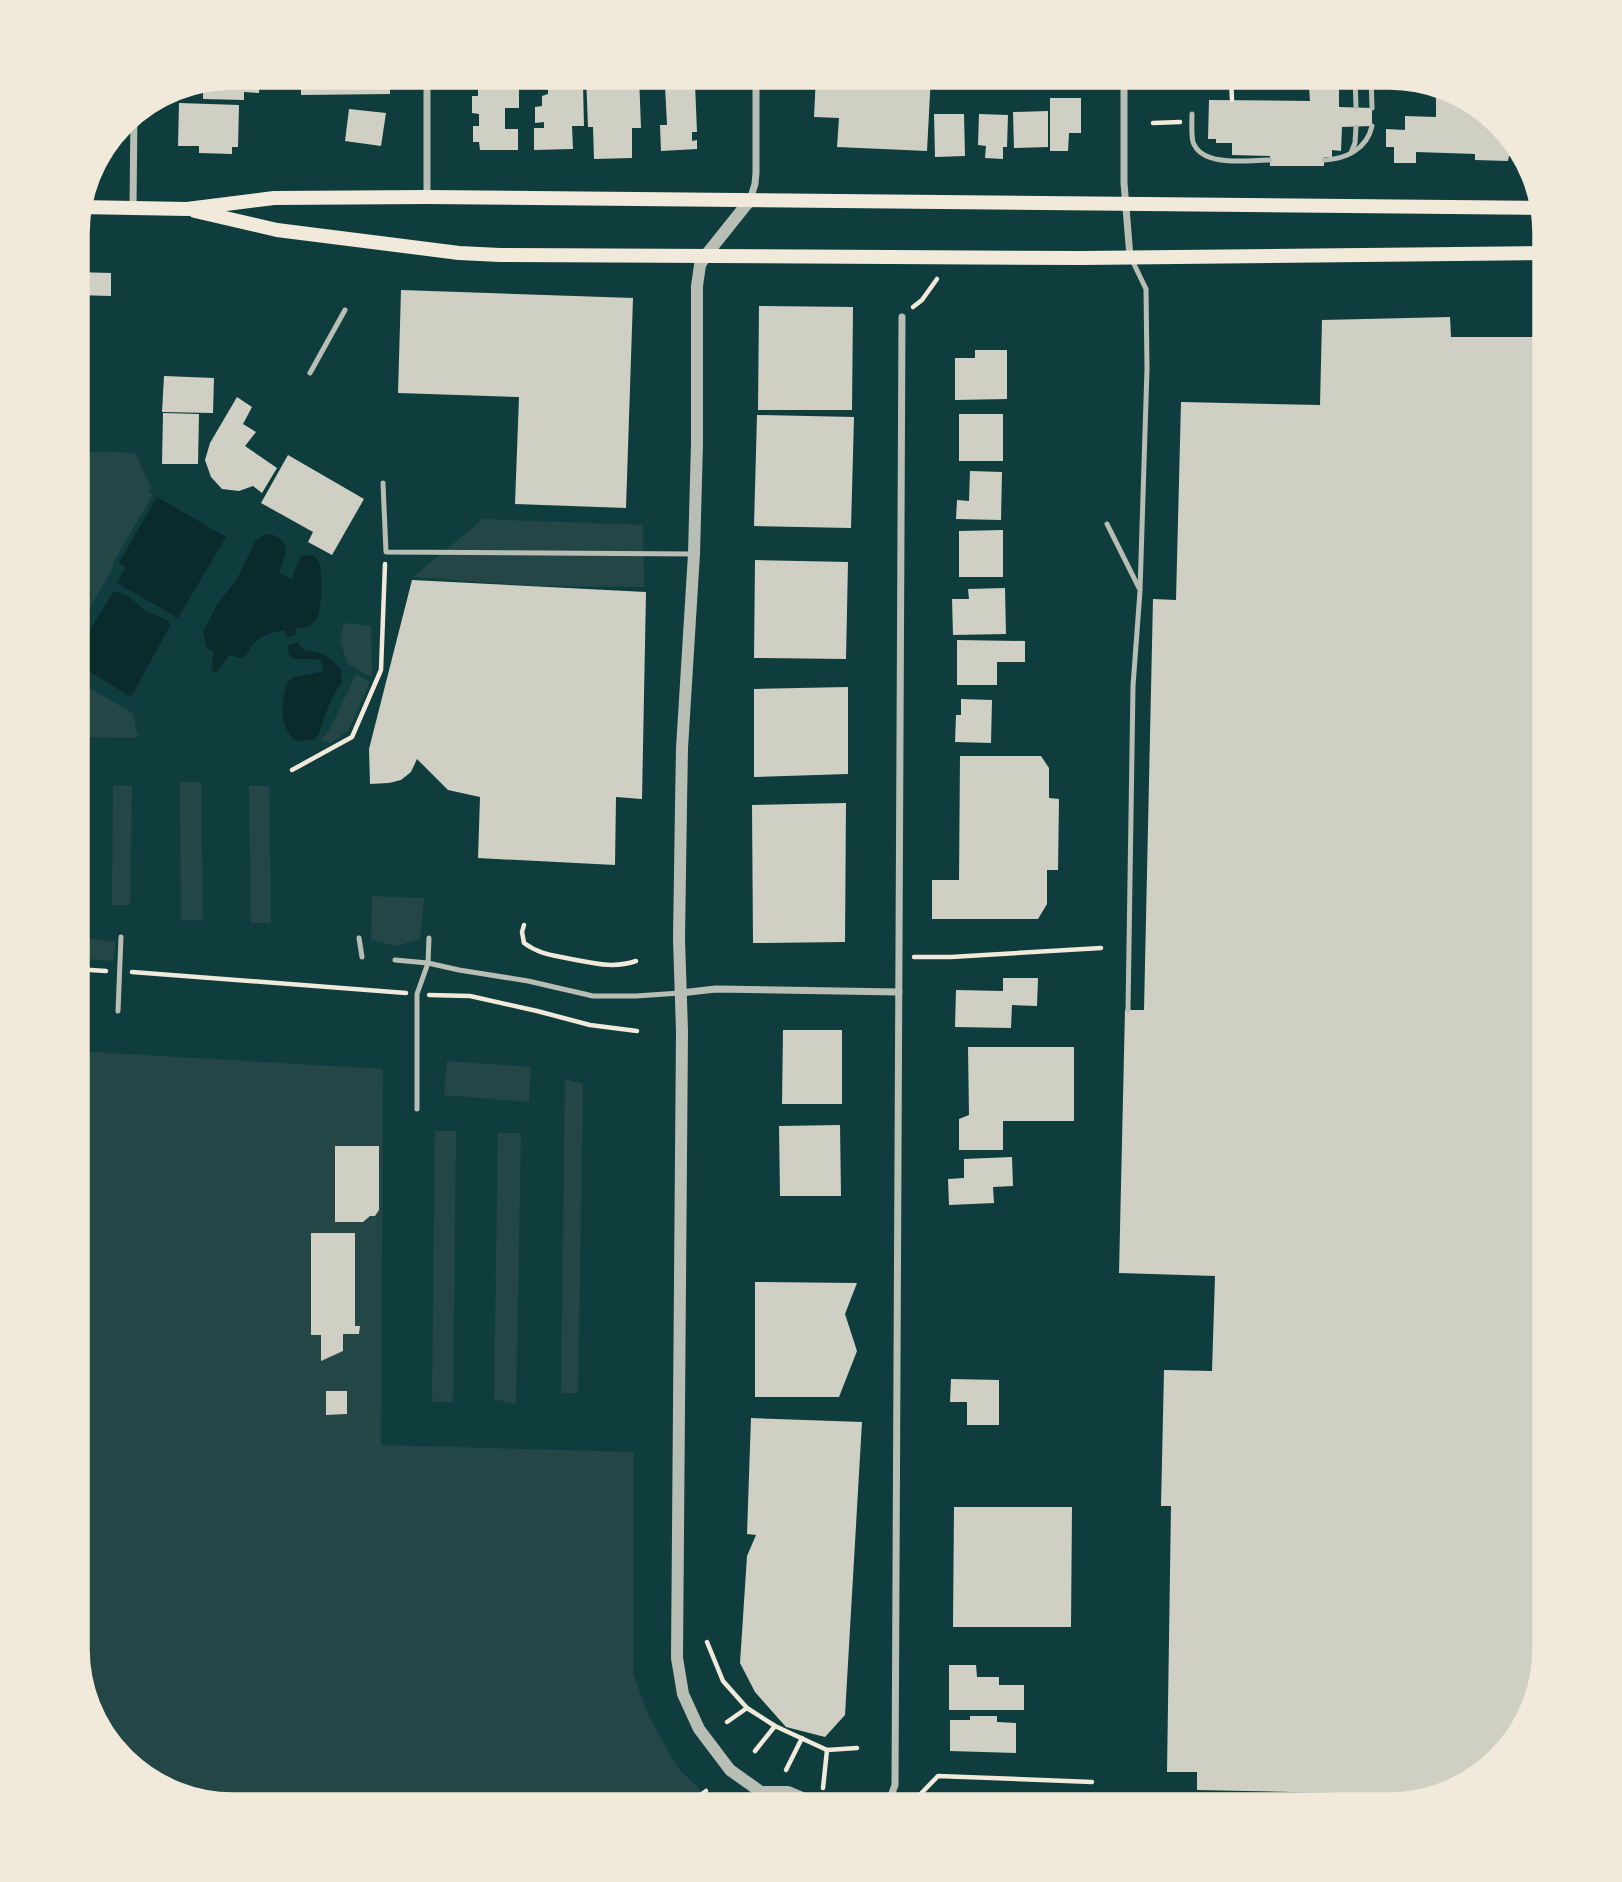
<svg xmlns="http://www.w3.org/2000/svg" width="1622" height="1882" viewBox="0 0 1622 1882" font-family="'Asap Condensed',sans-serif">
	<rect width="100%" height="100%" fill="#0f3d3e"/>
	<g fill="#244646">
		<polygon points="76,451 135,453 152,489 149,490 150,493 154,493 113,563 113,568 76,631"/>
		<polygon points="483,519 643,525 644,587 533,586 413,577"/>
		<polygon points="344,623 371,626 372,678 348,664 340,641"/>
		<polygon points="356,674 370,682 349,730 331,743 321,740 330,729"/>
		<polygon points="76,680 134,714 136,732 140,735 137,735 137,738 75,737"/>
		<polygon points="180,782 201,782 203,920 181,920"/>
		<polygon points="113,785 132,786 130,905 112,905"/>
		<polygon points="249,786 269,786 271,923 251,923"/>
		<polygon points="372,896 424,898 420,939 396,946 371,940"/>
		<polygon points="75,937 116,942 113,961 75,958"/>
		<polygon points="75,1051 383,1069 381,1445 634,1452 633,1673 649,1717 678,1768 714,1804 714,1807 232,1807 162,1790 107,1745 75,1650"/>
		<polygon points="447,1061 531,1067 529,1102 444,1095"/>
		<polygon points="565,1079 583,1084 578,1393 561,1393"/>
		<polygon points="435,1131 456,1131 453,1402 432,1402"/>
		<polygon points="498,1133 521,1133 516,1404 494,1399"/>
	</g>
	<g fill="#0a2a2b">
		<polygon points="157,497 226,537 178,618 117,583 126,567 119,563"/>
		<path d="M271,534C294,544 285,554 279,573L292,579L300,556L312,555C317,558 317,558 319,563C323,574 322,612 316,620C310,627 304,628 295,629L296,635L287,638L285,630C266,634 254,637 246,656L241,658L229,655L217,673L211,670L214,652L207,649L203,632L218,603L236,581L256,540L263,535Z"/>
		<polygon points="114,591 129,596 145,611 165,619 171,624 131,697 76,663 76,652"/>
		<path d="M298,642C305,656 310,649 322,654C328,656 335,663 340,668L342,682L332,697L318,735L313,740L296,741C278,726 281,701 288,681L294,677L321,672L323,668L321,661L317,659H293L289,655L287,646Z"/>
	</g>
	<g fill="#cfcfc3">
		<polygon points="232,75 260,75 259,93 244,92 244,100 203,99 203,93 185,93 185,85 214,79 228,80 228,76"/>
		<polygon points="301,75 390,75 390,94 301,95"/>
		<polygon points="534,75 567,75 556,83 539,82"/>
		<polygon points="586,75 639,75 641,128 632,128 632,158 594,159 593,127 588,127"/>
		<polygon points="816,75 931,75 927,151 837,147 839,118 814,117"/>
		<polygon points="947,75 986,75 986,86 966,86 964,79 947,79"/>
		<polygon points="583,84 584,126 572,126 573,149 534,150 534,128 544,128 544,122 535,123 535,107 542,106 542,96 548,94 548,85"/>
		<polygon points="695,84 697,132 692,132 692,141 697,140 697,149 661,151 660,125 667,125 665,86"/>
		<polygon points="1309,87 1339,87 1339,107 1372,108 1372,126 1342,127 1341,151 1332,150 1332,157 1324,157 1324,166 1270,166 1270,156 1232,155 1232,143 1216,143 1216,139 1208,139 1209,100 1310,101"/>
		<polygon points="1436,88 1467,96 1467,106 1480,106 1491,116 1491,120 1496,120 1515,137 1518,147 1518,156 1509,156 1508,161 1475,160 1475,154 1416,152 1416,163 1394,163 1394,147 1386,147 1386,129 1405,130 1405,116 1436,117"/>
		<polygon points="478,89 519,89 519,108 505,108 505,129 518,129 518,150 480,150 479,142 473,142 473,126 479,126 479,114 472,113 472,96 478,96"/>
		<polygon points="1050,98 1081,98 1081,133 1069,133 1068,151 1050,151"/>
		<polygon points="179,103 239,105 238,147 232,147 232,154 199,153 199,146 178,146"/>
		<polygon points="349,109 386,113 381,146 345,141"/>
		<polygon points="1048,111 1048,147 1014,148 1013,112"/>
		<polygon points="934,114 964,114 965,156 935,157"/>
		<polygon points="979,114 1008,115 1007,147 1003,147 1003,159 985,158 986,146 978,145"/>
		<polygon points="76,272 111,273 111,296 76,295"/>
		<polygon points="401,290 633,298 626,508 515,504 519,397 398,393"/>
		<polygon points="759,306 853,307 852,410 758,410"/>
		<polygon points="1450,317 1451,337 1547,337 1547,1650 1530,1720 1485,1775 1390,1807 1338,1807 1338,1793 1197,1790 1197,1772 1167,1772 1171,1506 1161,1506 1164,1370 1212,1371 1215,1276 1119,1273 1125,1010 1144,1010 1153,599 1176,600 1181,402 1320,405 1322,320"/>
		<polygon points="975,350 1007,350 1007,399 955,400 955,358 975,358"/>
		<polygon points="164,376 214,378 213,413 162,412"/>
		<polygon points="237,397 252,407 243,424 256,432 245,446 277,468 262,493 253,486 239,491 222,489 211,477 205,460 210,443"/>
		<polygon points="163,413 199,414 198,464 162,464"/>
		<rect x="959" y="414" width="44" height="47"/>
		<polygon points="757,415 854,417 851,528 754,526"/>
		<polygon points="288,455 364,499 332,555 308,542 313,532 261,503"/>
		<polygon points="970,471 1002,472 1001,520 956,519 957,500 969,501"/>
		<polygon points="1003,530 1003,577 959,577 959,531"/>
		<polygon points="755,560 848,562 846,659 754,658"/>
		<polygon points="412,580 646,592 642,799 616,797 615,865 478,858 480,797 448,790 417,759 411,772 401,780 389,783 370,784 369,749"/>
		<polygon points="1005,588 1006,634 953,635 952,599 969,599 968,589"/>
		<polygon points="957,640 1025,641 1025,662 997,662 997,685 957,685"/>
		<polygon points="848,687 848,774 754,777 754,689"/>
		<polygon points="961,699 992,700 991,743 955,742 956,715 961,715"/>
		<polygon points="960,756 1041,756 1049,768 1049,798 1059,799 1058,870 1047,870 1047,904 1038,919 932,919 932,880 959,880"/>
		<polygon points="846,803 845,942 753,943 752,805"/>
		<polygon points="1003,978 1038,978 1037,1006 1012,1005 1011,1028 955,1027 956,990 1003,991"/>
		<polygon points="783,1030 842,1030 842,1104 782,1104"/>
		<polygon points="968,1047 1074,1047 1074,1121 1003,1121 1003,1150 959,1150 959,1119 969,1115"/>
		<polygon points="840,1125 841,1196 780,1196 779,1126"/>
		<polygon points="335,1146 379,1146 379,1210 375,1216 370,1216 363,1222 335,1222"/>
		<polygon points="1012,1157 1013,1186 993,1187 994,1203 949,1205 948,1179 964,1178 964,1159"/>
		<polygon points="311,1233 355,1233 355,1326 360,1326 359,1334 343,1334 343,1351 321,1361 321,1335 311,1335"/>
		<polygon points="755,1282 857,1283 845,1314 857,1351 839,1397 755,1397"/>
		<polygon points="951,1379 999,1380 999,1425 967,1425 967,1402 950,1402"/>
		<polygon points="326,1391 347,1391 347,1414 326,1415"/>
		<polygon points="751,1418 862,1422 845,1715 825,1737 786,1727 755,1692 740,1663 747,1556 756,1535 747,1534"/>
		<polygon points="954,1507 1072,1507 1071,1627 953,1627"/>
		<polygon points="949,1665 976,1665 977,1677 999,1677 999,1685 1024,1685 1024,1710 949,1710"/>
		<polygon points="970,1716 997,1716 997,1722 1016,1723 1016,1753 950,1751 950,1720 970,1720"/>
	</g>
	<g fill="none" stroke-linecap="round" stroke-linejoin="round">
		<g stroke="#f1e9da" stroke-width="4.5">
			<polyline points="1231,79 1232,100"/>
			<polyline points="1153,123 1180,122"/>
			<polyline points="913,307 922,300 937,279"/>
			<polyline points="292,770 352,737 381,670 385,564"/>
			<path d="M524,925L522,932L524,943C539,954 552,955 571,959C593,963 613,969 636,961"/>
			<polyline points="914,957 951,957 1101,948"/>
			<polyline points="75,969 106,971"/>
			<polyline points="132,972 406,993"/>
			<polyline points="429,995 470,996 537,1011 590,1025 637,1031"/>
			<polyline points="707,1642 723,1681 747,1708 775,1726 827,1750 857,1748"/>
			<polyline points="727,1722 747,1708"/>
			<polyline points="755,1751 775,1726"/>
			<polyline points="786,1770 802,1738"/>
			<polyline points="823,1788 827,1750"/>
			<polyline points="637,1807 683,1803 695,1799 706,1791"/>
			<polyline points="908,1807 938,1776 1092,1782"/>
		</g>
		<g stroke="#b8beb3" stroke-width="5">
			<polyline points="1355,76 1356,107"/>
			<polyline points="1371,76 1372,108"/>
			<path d="M1192,114C1192,123 1191,133 1193,142C1202,168 1249,160 1270,160"/>
			<polyline points="1351,153 1355,143 1356,127"/>
			<path d="M1324,160C1346,159 1367,149 1372,126"/>
			<polyline points="310,373 345,310"/>
			<polyline points="383,483 386,552 694,554"/>
			<polyline points="1107,524 1139,588"/>
			<polyline points="359,938 362,957"/>
			<polyline points="395,960 428,963 459,970 528,981 593,996 636,996 680,993"/>
			<polyline points="1128,1010 1133,686 1140,591 1147,369 1146,289 1132,260"/>
			<polyline points="118,1011 121,937"/>
			<polyline points="417,1109 417,994 428,963 429,938"/>
			<polyline points="754,1807 761,1792"/>
		</g>
		<g stroke="#b8beb3" stroke-width="7">
			<polyline points="1124,75 1124,183 1130,257"/>
			<polyline points="427,197 427,75"/>
			<polyline points="750,200 755,184 756,173 756,75"/>
			<polyline points="133,207 134,111"/>
			<polyline points="680,993 716,989 899,992"/>
			<polyline points="887,1807 895,1785 902,317"/>
		</g>
		<g stroke="#b8beb3" stroke-width="12">
			<polyline points="750,200 706,255 700,265 697,286 697,443 694,554 682,748 681,805 679,939 682,1031 677,1658 683,1694 699,1729 730,1770 761,1792 776,1807"/>
			<polyline points="761,1792 788,1792 824,1807"/>
		</g>
		<g stroke="#f1e9da" stroke-width="14">
			<polyline points="80,207 187,209 274,198 427,197 1539,208"/>
			<polyline points="195,211 277,230 459,253 500,255 1082,258 1547,253"/>
		</g>
	</g>
	<path d="M0 0H1622V1882H0ZM233 88H1389A145 145 0 0 1 1534 233V1649A145 145 0 0 1 1389 1794H233A145 145 0 0 1 88 1649V233A145 145 0 0 1 233 88Z" fill="#f1e9da" fill-rule="evenodd"/>
	<path fill="none" stroke="#f1e9da" stroke-width="3.5" d="M233 88H1389A145 145 0 0 1 1534 233V1649A145 145 0 0 1 1389 1794H233A145 145 0 0 1 88 1649V233A145 145 0 0 1 233 88Z"/>
</svg>
